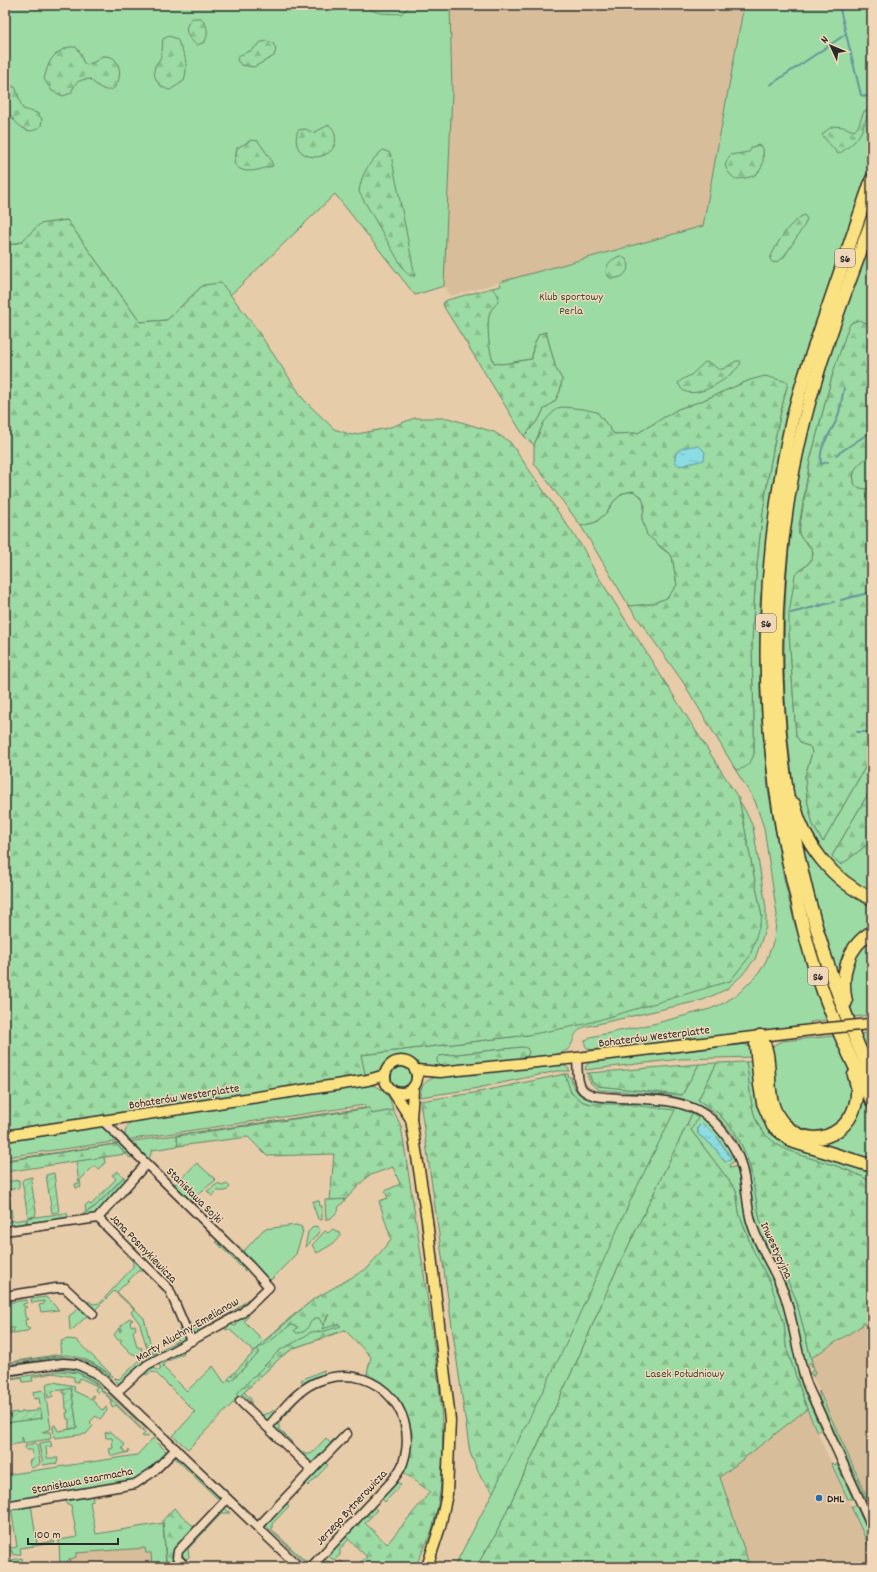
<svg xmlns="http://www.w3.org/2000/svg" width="877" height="1572" viewBox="0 0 877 1572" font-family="Dekko,sans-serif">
	<defs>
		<pattern id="forest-firs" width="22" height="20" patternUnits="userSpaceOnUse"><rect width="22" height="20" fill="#9cdba4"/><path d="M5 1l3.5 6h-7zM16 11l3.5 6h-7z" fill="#87bc8d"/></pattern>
		<pattern id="garden-furrows" width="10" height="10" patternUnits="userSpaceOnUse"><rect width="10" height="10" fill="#9cdba4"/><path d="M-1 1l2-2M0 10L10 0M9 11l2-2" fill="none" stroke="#87bc8d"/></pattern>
		<pattern id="water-ripples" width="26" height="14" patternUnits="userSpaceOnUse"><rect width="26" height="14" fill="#8bdce3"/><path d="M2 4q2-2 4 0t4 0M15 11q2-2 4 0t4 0" fill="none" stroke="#78bdc3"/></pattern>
	</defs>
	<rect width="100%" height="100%" fill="#e7cca9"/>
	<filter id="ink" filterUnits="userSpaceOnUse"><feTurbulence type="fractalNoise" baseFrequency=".025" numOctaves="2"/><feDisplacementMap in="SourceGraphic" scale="8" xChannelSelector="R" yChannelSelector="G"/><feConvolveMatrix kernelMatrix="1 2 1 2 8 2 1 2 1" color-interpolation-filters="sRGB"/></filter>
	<g filter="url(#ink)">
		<g fill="#d8bd9a">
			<polygon points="450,5 744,5 703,226 451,296 444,286 452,92"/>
			<polygon points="872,1319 872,1508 812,1375 815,1373 811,1358"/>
			<polygon points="807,1409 872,1553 872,1567 749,1567 720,1477"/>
			<polygon points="163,1523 166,1567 60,1567 59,1540"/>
		</g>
		<g fill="#9cdba4" stroke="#648368" fill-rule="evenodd">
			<polygon points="5,5 450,5 452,92 444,286 415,295 335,194 238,288 230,295 203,285 167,320 140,322 67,220 40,224 21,242 5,246"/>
			<path d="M744,5H872V163L829,284L789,408L771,502L760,604V698L768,789L783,874L794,921L811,975L827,1020L810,1022L811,1025L592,1050L587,1048L585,1045V1041L590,1037L653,1024L710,1009L724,1003L738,994L759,973L766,961L774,940L777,915L764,828L755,801L733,766L736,770L754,754C755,718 752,682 752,646C755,556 766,469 788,382L750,380L699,402L678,409L638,433L614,434L597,412L544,422L534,445L524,436L539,419L544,409L555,401L560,391L562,379L556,369L546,332L539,334L533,347L532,359C520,360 504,366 494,363C489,354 485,322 490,312C494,304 496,307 499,296L492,288L501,286L500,282L703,226Z"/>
			<path d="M872,234V325C865,323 858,318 851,323L833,373L810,461L799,526C799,530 798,533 800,536C802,540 806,542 809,546C817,554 810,564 801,569L789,632L796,736L802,744L809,746L811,748L812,753L805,776L807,799L813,825L823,842L872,755V787L832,856L841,865L872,841V895C857,888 834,868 823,855C816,848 802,821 799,812C792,794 792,774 790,756C783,700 783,643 786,587C789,543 793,499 802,457C818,380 845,308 872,234Z"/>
			<path d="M872,454V489C867,489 860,489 856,486C854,484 854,484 854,481C851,467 862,462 872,454Z"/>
			<path d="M634,491C646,499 645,505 642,519L660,547L672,556L677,585L668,598L651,604L629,606L581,526L596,522L606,513L614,501L623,493Z"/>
			<path d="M739,800L745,810L753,827L766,908V927L755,959L742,975L727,989L703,1000L584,1027C571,1035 576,1038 570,1047C564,1057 535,1056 523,1058L528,1055L522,1047L439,1056L448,1067C439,1068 429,1069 420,1066C412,1063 410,1055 398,1057C387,1059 386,1067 380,1072C376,1075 370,1076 366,1078L360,1055L528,1035L762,917Z"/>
			<polygon points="798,829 872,903 872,928 839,978 822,931"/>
			<polygon points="872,936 872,1017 871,1018 870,1015 853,1017 847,988 854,956"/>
			<polygon points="872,1032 872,1061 860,1034"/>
			<polygon points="834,1036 849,1070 854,1094 847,1117 825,1133 807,1133 791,1125 777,1107 771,1050 774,1045 782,1041"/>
			<polygon points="742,1043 750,1047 754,1057 680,1059 585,1070 586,1066 593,1060"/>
			<path d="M755,1061L766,1121L872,1170V1182C864,1178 856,1173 847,1170C816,1157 771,1156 756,1120C749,1102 750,1081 746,1062Z"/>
			<path d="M717,1063L698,1100L717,1112L735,1132L742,1146L750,1166L760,1220L796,1299L815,1374L812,1375L814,1377L809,1373L813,1371L811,1363L806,1364L790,1293L760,1233L753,1210L746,1162L734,1135L713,1112L684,1099L667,1095L599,1090C593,1086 588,1082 587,1073H589L592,1082L598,1086L682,1095L699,1064Z"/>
			<path d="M561,1065L567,1067L570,1071H557L473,1089L420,1097C421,1082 427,1080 440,1076Z"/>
			<circle cx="401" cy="1077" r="10"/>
			<path d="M565,1074H568L569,1077H571C572,1085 576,1093 583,1097C592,1102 604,1100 614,1100C636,1101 662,1101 683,1108C708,1117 726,1137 736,1160L729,1165L730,1168L738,1166L739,1170L745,1211L750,1230L761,1256L782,1297L798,1368L807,1394L806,1395L821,1430L817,1432L807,1409L786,1347L784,1323L752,1248L739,1213L736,1190L691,1130L692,1114L611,1282L577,1361L495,1536L476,1567H454L493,1492L591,1104C572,1100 570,1092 565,1074ZM698,1127L717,1137L731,1158L725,1162L714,1147L698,1134Z"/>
			<path d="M371,1085C384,1087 391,1098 393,1110L372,1114L370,1108L177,1136L178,1146L152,1150L148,1163L127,1142L365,1108V1105L126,1140C123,1130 128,1123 136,1119Z"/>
			<polygon points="861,1092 872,1113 872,1163 789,1137 782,1127 829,1138"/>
			<polygon points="102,1126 120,1141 5,1157 5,1139"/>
			<polygon points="121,1143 134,1155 130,1158 116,1144 5,1161 5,1160"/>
			<polygon points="104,1157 105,1163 98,1169 94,1166 80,1180 81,1187 76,1188 75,1184 79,1183 76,1161"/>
			<polygon points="197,1163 216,1180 193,1198 187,1200 171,1183 172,1181 175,1184"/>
			<path d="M124,1177L126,1182L97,1214L82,1216L81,1214C94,1212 113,1188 124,1177Z"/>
			<polygon points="19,1180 19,1188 5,1190 5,1182"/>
			<polygon points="219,1183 222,1186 227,1184 230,1187 226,1191 217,1191 212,1196 207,1191"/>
			<polygon points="346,1199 338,1208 339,1210 330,1219 328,1218 326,1220 325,1200"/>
			<polygon points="313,1201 319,1201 320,1206 322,1206 322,1220 318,1219 313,1205"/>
			<polygon points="67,1213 68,1219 28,1225 27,1218"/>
			<polygon points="26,1219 27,1226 5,1228 5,1222"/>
			<polygon points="296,1225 302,1227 302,1231 303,1231 296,1254 272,1279 268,1280 265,1278 233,1247 236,1244 244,1251 264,1229"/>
			<polygon points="314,1226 318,1227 320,1230 316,1236 305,1248 308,1232"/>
			<polygon points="333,1229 342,1235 331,1245 317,1253 312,1245 325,1231 328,1233"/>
			<polygon points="219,1239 248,1269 245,1271 216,1242"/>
			<polygon points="128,1253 144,1269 142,1271 138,1271 117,1292 144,1318 153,1354 177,1341 180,1332 179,1329 182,1328 185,1336 183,1341 153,1358 149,1356 140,1324 131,1312 134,1309 114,1291 95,1310 86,1304 89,1301 93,1304 100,1303 133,1267 133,1262 126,1255"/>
			<polygon points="46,1297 59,1310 41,1312 39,1305 44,1304 44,1301 32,1303 31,1299"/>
			<polygon points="248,1299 250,1301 242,1309 194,1335 192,1334 186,1324 189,1322 191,1326 200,1330 234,1311"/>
			<path d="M314,1299L345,1330L294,1348L282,1356L244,1392L251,1399V1406L261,1415L270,1413L274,1409L278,1413L270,1421L266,1422L248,1404L250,1401L243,1395L240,1398L239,1397L238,1398L188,1449L173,1436L195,1412L156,1373L151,1372L146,1375L144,1373L148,1367L154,1368L158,1371L161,1369L159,1364L160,1361L182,1349L184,1353L164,1363L163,1367L187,1391L213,1366L225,1383L254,1352L229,1329L226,1330L225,1328V1326L230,1324L235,1326L237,1325L234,1321C239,1318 244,1312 249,1316L244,1321L264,1341L290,1318Z"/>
			<polygon points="27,1300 27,1303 23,1304 23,1306 27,1307 24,1309 25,1317 28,1319 25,1320 26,1327 30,1329 27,1331 13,1333 14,1328 10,1328 12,1333 5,1334 5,1311 6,1311 5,1303"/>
			<polygon points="80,1308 83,1308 87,1313 87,1316 72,1330 70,1330 69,1316"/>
			<polygon points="129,1318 133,1320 130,1321 131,1326 135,1325 136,1329 133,1331 137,1347 142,1348 141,1352 136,1355 131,1353 120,1342 122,1340 120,1339 118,1340 114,1335 119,1328 120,1332 121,1331 121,1326"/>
			<path d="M68,1339L76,1340L113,1376L112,1377C98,1364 84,1357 66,1355L5,1363L61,1354L60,1345H62L61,1341Z"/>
			<path d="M56,1357C75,1356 103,1363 112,1381C106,1379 96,1368 87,1364C62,1353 31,1363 5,1366V1365Z"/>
			<polygon points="141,1359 143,1360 143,1364 120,1385 113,1378 120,1379"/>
			<path d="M56,1368C77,1367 91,1374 105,1388L104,1389C71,1359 44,1371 5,1377V1375Z"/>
			<polygon points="324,1370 324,1377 304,1385 301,1380"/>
			<polygon points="59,1371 78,1373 95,1383 149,1436 145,1437 142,1436 145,1433 116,1405 113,1407 110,1404 112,1401 101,1390 98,1393 95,1390 97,1386 80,1378 78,1382 74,1381 74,1377 53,1373 32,1377 33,1381 23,1382 22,1377 5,1380 5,1379"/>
			<polygon points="53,1382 75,1386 74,1391 91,1399 93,1395 95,1396 92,1400 103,1411 106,1407 107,1411 100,1419 96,1416 90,1422 93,1426 86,1434 55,1438 54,1437 53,1426 55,1425 58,1431 77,1428 71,1389 52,1391 53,1396 48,1398 46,1384"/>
			<polygon points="43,1390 45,1392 51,1429 42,1432 50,1432 51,1437 50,1439 24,1443 22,1436 22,1443 5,1446 5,1423 42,1418 39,1398 34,1399 33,1392"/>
			<polygon points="108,1390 151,1431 151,1434 108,1393"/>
			<polygon points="819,1391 872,1508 872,1512 819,1398"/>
			<polygon points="288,1409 292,1409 279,1422 279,1429 292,1442 290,1444 274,1431 273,1426"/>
			<polygon points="111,1432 125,1445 122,1448 126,1453 129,1450 129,1452 113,1456 111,1455 109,1449 113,1448 112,1438 106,1438 105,1433"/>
			<polygon points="153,1438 168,1453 152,1469 132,1482 5,1505 5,1475 137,1455"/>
			<polygon points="326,1438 330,1443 334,1439 337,1441 311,1465 295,1451 299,1448 305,1454 311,1454"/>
			<polygon points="50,1441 52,1446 46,1447 47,1458 58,1458 57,1463 56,1464 55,1463 43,1465 39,1445 40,1443"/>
			<polygon points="35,1443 37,1444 40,1464 32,1468 30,1466 29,1461 33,1460 32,1450 26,1450 25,1446"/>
			<polygon points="173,1456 177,1457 219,1496 220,1501"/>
			<polygon points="324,1461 328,1465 308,1486 304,1482"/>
			<polygon points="831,1463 837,1465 853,1499 848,1499"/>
			<polygon points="396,1481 401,1485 385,1502 381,1498"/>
			<polygon points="92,1494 93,1501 90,1502 96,1534 163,1523 166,1567 152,1567 151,1553 146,1553 145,1548 76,1553 76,1557 68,1560 62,1567 60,1567 59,1540 77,1537 71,1505 67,1505 65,1498"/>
			<polygon points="285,1502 289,1506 272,1524 272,1530 305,1561 310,1561 323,1547 325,1549 308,1566 264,1524"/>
			<polygon points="31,1504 37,1544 54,1541 55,1543 20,1548 21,1554 13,1555 12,1551 5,1552 5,1549 17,1547 11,1507"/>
			<polygon points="223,1506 230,1513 222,1513 188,1549 189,1557 187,1559 184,1558 182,1554 185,1549"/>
			<polygon points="851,1506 856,1506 872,1540 872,1553"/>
			<polygon points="344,1535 349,1539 340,1549 340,1555 334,1560 326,1555"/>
			<polygon points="22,1558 23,1567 5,1567 5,1561"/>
		</g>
		<g fill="url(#forest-firs)" stroke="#648368">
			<path d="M369,5H411L401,14C390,13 380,15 370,9Z"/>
			<path d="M193,18H201C208,26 209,32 205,42L197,45C186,37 182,27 193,18Z"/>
			<path d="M169,36L177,39C185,56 189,62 184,81L170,90C159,88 152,78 155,66C157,62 161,59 161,55C163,50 162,44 163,39Z"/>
			<polygon points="267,41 273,43 276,49 274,56 254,67 241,65 237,60 238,56 252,50 261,42"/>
			<path d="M69,47H76L81,54L83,62L87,65L96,61L102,56C105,56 109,56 111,57C126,63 120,97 103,89C98,87 94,83 90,79C78,80 76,81 71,93L63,96L52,91L44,79C49,61 51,54 69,47Z"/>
			<path d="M8,85L15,87C19,94 19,102 23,109L37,113L42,119L41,126C38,128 35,131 30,131C21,130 8,115 5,106C4,101 5,93 5,87Z"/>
			<path d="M864,111H868C863,133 858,142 838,154L822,135C833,122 840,126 854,131L858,127Z"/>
			<path d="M329,125C333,128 334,130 335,135C341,164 286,166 298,130L306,129L313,133Z"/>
			<path d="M251,140L258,141L270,158L273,166C259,169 243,177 234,163L237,148Z"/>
			<path d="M758,145L763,148C765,171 759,178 735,179L728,172L725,165L730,155L749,152L752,147Z"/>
			<path d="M383,150L390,153L392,160L415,276C410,277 407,273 404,270L359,192C361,174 370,161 383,150Z"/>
			<path d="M804,215L807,219L804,226L784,257L779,261L773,263L770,259C776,244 789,222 804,215Z"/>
			<polygon points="67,220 140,322 167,320 203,285 221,283 251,321 304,400 334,429 352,435 388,428 415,418 448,418 494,432 510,442 583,548 594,570 739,799 762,917 750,956 730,981 585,1024 528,1035 361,1055 366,1078 5,1132 5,246 21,242 40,224"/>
			<path d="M620,256L626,259L629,265C626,276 621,279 610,278L606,273C607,263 610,260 620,256Z"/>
			<path d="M492,288L499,296C497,307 494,304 490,312C486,322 489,354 494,363C504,366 520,360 532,359L533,347L539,334L546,332L556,369L562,379L560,391L555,401L544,409L539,419L524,436L444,307L443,303L447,300Z"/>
			<path d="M859,320L872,326V454C862,462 851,467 854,481C854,484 854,484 856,486C860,489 867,489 872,489V755L823,842L813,825L807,799L805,776L812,753L811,748L809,746L802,744L796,736L789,632V614L795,575C803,568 821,558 809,545C805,541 801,539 799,533L810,461L833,373L848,328L851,323Z"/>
			<path d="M736,361H740L741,363C733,376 700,399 684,391C681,389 680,386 678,383L683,379L691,375L705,362L712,364L719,370L725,368Z"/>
			<path d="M765,376L788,382C766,468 755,556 752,645C752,682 755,718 754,754C751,763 746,769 736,770L683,682L629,606L651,604L667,598L677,585L672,556L647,535L642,519L645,506L641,496L633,491L623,493L614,501L606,513L596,522L581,526L534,463V445L544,422L557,408L563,407L583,409L597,412L614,434L638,433L678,409L699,402L750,380Z"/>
			<polygon points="872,787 872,841 841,865 832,856"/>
			<polygon points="522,1047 527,1048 529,1052 528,1055 523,1058 448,1067 441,1066 437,1062 437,1058 439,1056"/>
			<path d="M746,1062C750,1081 749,1102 756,1120C771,1155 816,1157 847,1170C856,1173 864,1178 872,1182V1319L811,1358L796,1299L760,1220L750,1166L742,1146L735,1132L717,1112L698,1100L717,1063Z"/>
			<polygon points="699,1064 682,1095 598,1086 592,1082 589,1073"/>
			<polygon points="565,1074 571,1093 583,1102 591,1104 624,1104 675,1110 632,1197 566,1344 493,1492 481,1478 470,1453 420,1101 474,1093"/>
			<path d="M370,1108L372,1114L393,1110L401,1126C412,1197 424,1268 433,1339C441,1398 450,1467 433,1526C429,1540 421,1554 415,1567H354L367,1557L344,1535L373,1506L377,1510L365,1523L387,1544L430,1492L402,1471L407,1462L410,1437L406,1418L366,1377L371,1357L345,1330L294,1348L282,1356L239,1397L236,1394L280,1350L299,1340L311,1332L325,1331L341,1326L339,1324L322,1329L329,1314L323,1325L319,1318H315C306,1324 310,1333 297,1333L294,1331L298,1327L292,1325L289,1326L269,1342L257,1349L260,1352L231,1381L228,1379L263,1343L304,1307L314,1299L368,1268L391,1239L379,1201L388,1198L385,1191L400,1184L393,1167L368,1176L346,1199L330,1200L334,1154L267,1156L248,1137L178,1146L177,1136Z"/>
			<polygon points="692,1114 698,1118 691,1130 736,1190 739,1213 752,1248 770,1282 784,1323 786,1347 807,1409 720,1477 750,1567 476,1567 495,1536 577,1361 611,1282"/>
			<polygon points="116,1144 125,1154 5,1172 5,1161"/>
			<polygon points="174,1508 195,1528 173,1552 172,1556 173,1559 169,1563 166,1559 163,1520"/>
			<polygon points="324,1559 334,1564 341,1561 349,1567 318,1567 318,1565"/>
		</g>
		<g fill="url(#garden-furrows)" stroke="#648368">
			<polygon points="117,1171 124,1177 96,1206 86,1212 85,1206 88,1203 91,1205 116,1179 112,1175"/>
			<polygon points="54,1173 59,1212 52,1213 46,1175"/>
			<polygon points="32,1177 33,1179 31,1180 36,1212 35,1216 28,1217 22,1181 24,1179"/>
			<polygon points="10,1192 11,1195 9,1195 12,1217 5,1217 5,1193"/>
			<polygon points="71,1388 77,1428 69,1429 69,1419 67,1419 66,1413 68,1412 67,1409 66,1409 65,1393 63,1393 63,1390"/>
			<polygon points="37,1409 40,1409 42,1418 5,1423 5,1414 11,1415 11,1413 17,1412 18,1414 21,1413 21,1412 37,1411"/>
		</g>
		<g fill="url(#water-ripples)" stroke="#659599">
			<path d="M691,446H699L705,452L704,460L680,466L675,462C675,449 679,449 691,446Z"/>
			<polygon points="702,1123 717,1137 731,1158 725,1162 714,1147 698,1134 698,1127"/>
		</g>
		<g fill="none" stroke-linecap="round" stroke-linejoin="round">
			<g stroke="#659599" stroke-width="2">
				<polyline points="839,5 861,95 872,98"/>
				<polyline points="770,85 846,34"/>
				<polyline points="868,97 872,81 871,77 872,74"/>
				<polyline points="866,373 872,354"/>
				<polyline points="836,455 872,431"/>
				<path d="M828,462L821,464C818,444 832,434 838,416C841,407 842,397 844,388"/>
				<polyline points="841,600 872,592"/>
				<polyline points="791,613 834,602"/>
				<polyline points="857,732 872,732"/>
			</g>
			<defs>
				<g id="minor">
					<path d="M577,1058C578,1067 576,1083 583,1090C592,1098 607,1097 618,1098C650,1099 692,1098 716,1124C727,1136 737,1149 741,1165C747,1183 746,1203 751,1221C759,1249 776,1270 785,1296C795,1326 797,1358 808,1387L872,1527"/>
					<polyline points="103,1121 250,1266 269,1287 242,1313 147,1365 117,1392"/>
					<polyline points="98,1218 146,1164"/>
					<polyline points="5,1231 98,1218 169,1289 191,1341"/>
					<polyline points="5,1296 56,1288 65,1288 93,1314"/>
					<polyline points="5,1371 63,1363 76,1364 96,1373 299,1567"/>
					<polyline points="240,1401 312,1470 258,1527"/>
					<path d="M268,1427C281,1412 295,1392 314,1383C368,1357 422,1407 403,1463C401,1470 396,1475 392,1481L311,1567"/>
					<polyline points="312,1470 347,1434"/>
					<polyline points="5,1506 135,1484 153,1472 176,1449"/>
					<polyline points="186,1567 177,1558 178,1551 227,1499"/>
				</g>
				<g id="major">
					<circle cx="401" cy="1077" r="16"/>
					<polyline points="416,1070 440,1072 577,1058 820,1029"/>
					<polyline points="413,1090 411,1119 427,1220 450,1420 447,1494 440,1527 427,1567"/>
					<polyline points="394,1093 411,1119"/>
					<polyline points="5,1136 368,1080 385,1075"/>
				</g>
				<g id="highway">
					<path d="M872,179C856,226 840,273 824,319C812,353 800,386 792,420C757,577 758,739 796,895C801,918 806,942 814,965C829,1012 849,1057 872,1101"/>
					<path d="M872,220C848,286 821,353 804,422C749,643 778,871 872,1077"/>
					<path d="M794,804C805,846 832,880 872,899"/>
					<path d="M846,1002C840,976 847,946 872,932"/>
					<path d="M760,1036C777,1061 759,1100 785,1125C820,1159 870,1120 854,1075"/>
					<polyline points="760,1036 756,1045 760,1085 763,1103 773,1126 791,1141 872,1166"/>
				</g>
			</defs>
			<use href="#minor" stroke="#2b2b2b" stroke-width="11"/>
			<use href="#major" stroke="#2b2b2b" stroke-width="13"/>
			<use href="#highway" stroke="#2b2b2b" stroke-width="15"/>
			<use href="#minor" stroke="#f0d7b8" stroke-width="8"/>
			<use href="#major" stroke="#fae181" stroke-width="10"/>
			<use href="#highway" stroke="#fae181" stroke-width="12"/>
			<defs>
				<polyline id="major-bridge" points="820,1029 869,1024"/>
			</defs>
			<use href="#major-bridge" stroke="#2b2b2b" stroke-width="13" stroke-linecap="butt"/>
			<use href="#major-bridge" stroke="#fae181" stroke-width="10"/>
		</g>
	</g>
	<circle fill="#1f6fb2" stroke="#f0d7b8" stroke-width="1.5" cx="819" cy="1498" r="4"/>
	<g text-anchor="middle" stroke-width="3" stroke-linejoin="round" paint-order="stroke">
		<g fill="#f0d7b8" stroke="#665f55" stroke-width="1">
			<rect x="835" y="249" width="20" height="18" rx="3"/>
			<rect x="756" y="614" width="20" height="18" rx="3"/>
			<rect x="808" y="967" width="20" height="18" rx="3"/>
		</g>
		<g font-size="11" font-weight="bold" fill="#2b2b2b">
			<text x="845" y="262">S6</text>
			<text x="766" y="627">S6</text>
			<text x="818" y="980">S6</text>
		</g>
		<g font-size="12" fill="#3c453d" stroke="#f0d7b8">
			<text x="571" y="300">Klub sportowy<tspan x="571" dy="14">Perla</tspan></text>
			<text x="685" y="1377">Lasek Południowy</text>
		</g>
		<g font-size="12" fill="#2b2b2b" stroke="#f0d7b8">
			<text transform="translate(654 1036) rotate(-7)" y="4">Bohaterów Westerplatte</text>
			<text transform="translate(184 1096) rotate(-9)" y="4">Bohaterów Westerplatte</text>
			<text transform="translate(195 1195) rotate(45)" y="4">Stanisława Sojki</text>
			<text transform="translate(144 1248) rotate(46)" y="4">Jana Posmykiewicza</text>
			<text transform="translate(777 1250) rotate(65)" y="4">Inwestycyjna</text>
			<text transform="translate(187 1329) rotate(-30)" y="4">Marty Aluchny-Emelianow</text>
			<text transform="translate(82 1480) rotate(-11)" y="4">Stanisława Szarmacha</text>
			<text transform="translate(351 1507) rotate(-47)" y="4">Jerzego Bytnerowicza</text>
		</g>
		<g font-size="12" font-weight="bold" fill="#2b2b2b" stroke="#f0d7b8" text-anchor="start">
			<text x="827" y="1502">DHL</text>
		</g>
	</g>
	<rect width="877" height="1572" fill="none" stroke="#f0d7b8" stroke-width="20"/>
	<rect x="10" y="10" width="857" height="1552" fill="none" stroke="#2b2b2b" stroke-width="1.5" filter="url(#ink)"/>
	<g transform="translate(831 46) rotate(314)" stroke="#f0d7b8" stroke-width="3" paint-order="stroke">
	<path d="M0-3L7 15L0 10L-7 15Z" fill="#2b2b2b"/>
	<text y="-6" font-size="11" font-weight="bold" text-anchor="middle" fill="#2b2b2b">N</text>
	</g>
	<path d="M28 1538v6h90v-6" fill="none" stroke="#2b2b2b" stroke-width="2"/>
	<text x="34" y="1538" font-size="12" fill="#2b2b2b" stroke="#f0d7b8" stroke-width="3" paint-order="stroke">100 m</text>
</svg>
